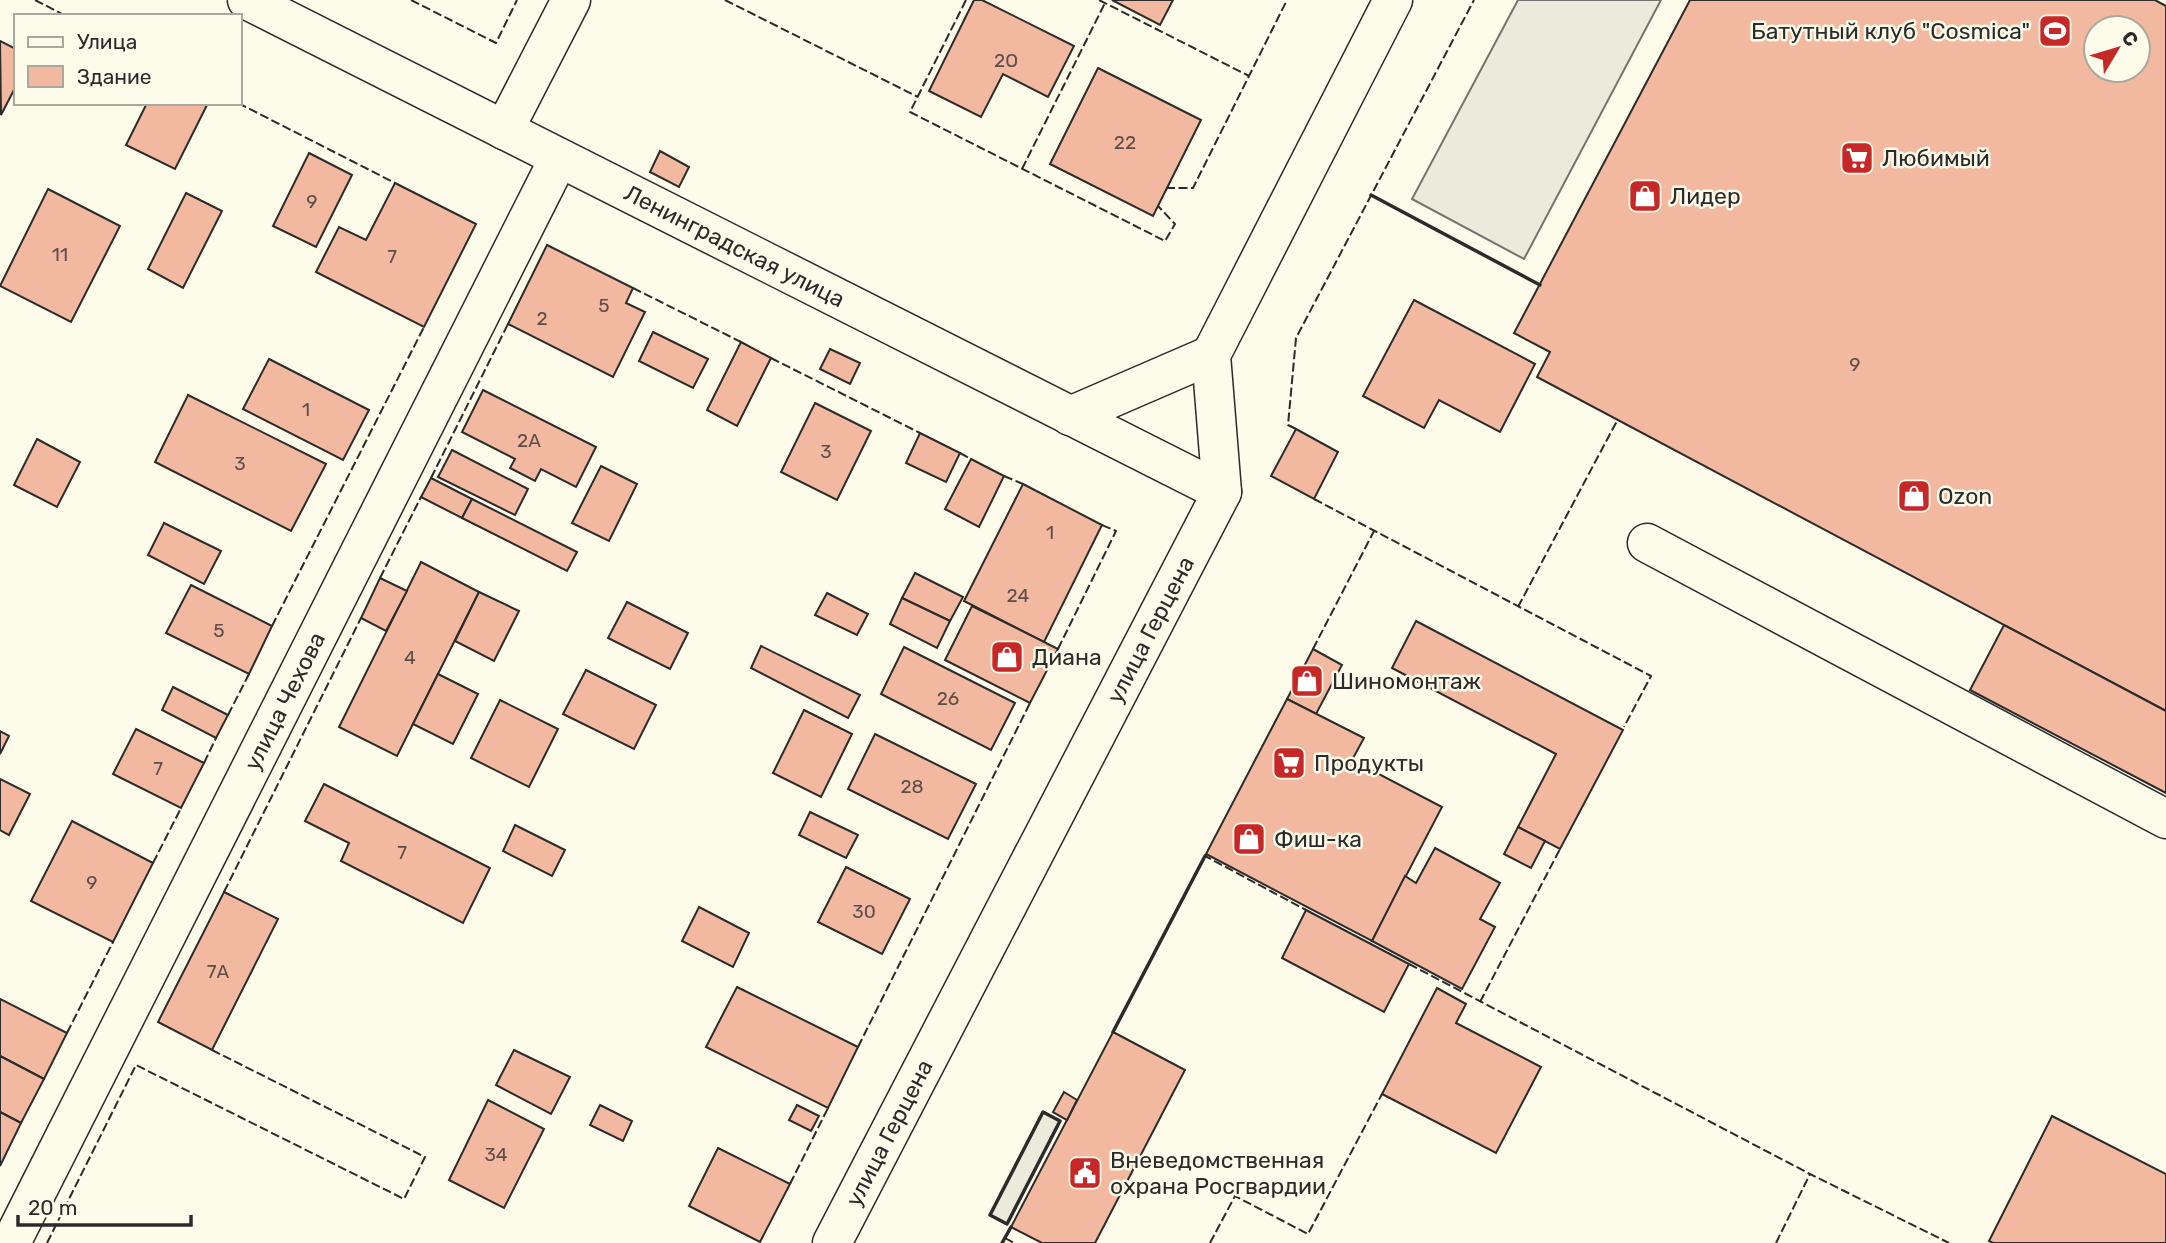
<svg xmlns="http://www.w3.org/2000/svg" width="2166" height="1243" viewBox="0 0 2166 1243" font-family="Rubik,sans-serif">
	<rect width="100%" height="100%" fill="#fdfbea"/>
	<polygon fill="#ecebdb" stroke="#74746e" stroke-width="2" points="1043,1112 1060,1121 1007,1224 990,1215"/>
	<polygon fill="#eceadb" stroke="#74746e" stroke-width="2" points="1518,0 1661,0 1524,259 1412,199"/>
	<g fill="#f2b8a0" stroke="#2b2b2b" stroke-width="2" fill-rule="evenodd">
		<polygon points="974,0 982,0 1074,46 1048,97 1003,74 981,117 929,91"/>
		<polygon points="1112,0 1173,0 1160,25"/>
		<path d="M1690,0H2155L2166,6V711L1537,377L1550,352L1514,333ZM2096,28H2138V70H2096Z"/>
		<polygon points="0,41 16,49 16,86 1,115"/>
		<polygon points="1098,68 1201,120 1153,216 1050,164"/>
		<polygon points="147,103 208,103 175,169 126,145"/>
		<polygon points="660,151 689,167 679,187 650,172"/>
		<polygon points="309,153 352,175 316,247 273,226"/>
		<polygon points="395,183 476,224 424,327 316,272 339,227 366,240"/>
		<polygon points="48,189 120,226 71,322 0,286"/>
		<polygon points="186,193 222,211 183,288 148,269"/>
		<polygon points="547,245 633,288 626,303 645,312 613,377 508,324"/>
		<polygon points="1414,300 1535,364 1500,432 1439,400 1424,428 1363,396"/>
		<polygon points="653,332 708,359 693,388 639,361"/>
		<polygon points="741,342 771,358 737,426 707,410"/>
		<polygon points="830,349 860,363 850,384 820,369"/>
		<polygon points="269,359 369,410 343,460 243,409"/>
		<polygon points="483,390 596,447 576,487 541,469 535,481 510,468 515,459 462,432"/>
		<polygon points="188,395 326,464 291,531 155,462"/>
		<polygon points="815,403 871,431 837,500 781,472"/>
		<polygon points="1296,429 1338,452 1314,499 1271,476"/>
		<polygon points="920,433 960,453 946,482 906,463"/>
		<polygon points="37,439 80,462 57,507 14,485"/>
		<polygon points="452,450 528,489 515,515 438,477"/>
		<polygon points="971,459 1004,476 979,527 945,509"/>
		<polygon points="601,466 637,484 609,541 572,523"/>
		<polygon points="431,478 472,499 462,518 421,497"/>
		<polygon points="1023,484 1102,525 1044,642 964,601"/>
		<polygon points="472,499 577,552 567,571 462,518"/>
		<polygon points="164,523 221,551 204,584 148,555"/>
		<polygon points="421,562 479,592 397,756 339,727"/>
		<polygon points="915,573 963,597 950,621 902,598"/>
		<polygon points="380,578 407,591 386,631 361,618"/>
		<polygon points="191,585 272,626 249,674 166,633"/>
		<polygon points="479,592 519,611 494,661 455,641"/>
		<polygon points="827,593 868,614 857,635 815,615"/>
		<polygon points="902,598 950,621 937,648 890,624"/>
		<polygon points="627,602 688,633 670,669 608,638"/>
		<polygon points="972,606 1058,649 1030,703 945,660"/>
		<polygon points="1416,621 1623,730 1560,849 1518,827 1556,754 1392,668"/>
		<polygon points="2004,625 2166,711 2166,793 1970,690"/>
		<polygon points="761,646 860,695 848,718 751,668"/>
		<polygon points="904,647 1015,703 991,750 881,694"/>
		<polygon points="1313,649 1342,665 1316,714 1287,699"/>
		<polygon points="586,670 656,705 634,749 563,714"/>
		<polygon points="438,674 478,694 453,744 413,724"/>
		<polygon points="173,687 228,715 216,738 162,710"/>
		<polygon points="1287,699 1364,738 1352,760 1442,807 1372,941 1206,854"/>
		<polygon points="500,700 558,729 529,787 471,758"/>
		<polygon points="804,710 852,734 821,797 773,773"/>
		<polygon points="136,729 204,763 181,808 113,774"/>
		<polygon points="0,731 9,736 0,754"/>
		<polygon points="875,734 976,784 948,839 848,789"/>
		<polygon points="0,779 30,794 9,835 0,830"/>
		<polygon points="324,784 490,868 463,923 341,861 349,843 305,821"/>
		<polygon points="810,812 858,835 846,858 799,835"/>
		<polygon points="72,821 153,863 113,942 31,901"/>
		<polygon points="515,825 565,850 552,876 503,851"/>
		<polygon points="1518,827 1545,841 1531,868 1504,854"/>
		<polygon points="1435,848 1500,883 1480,919 1495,927 1462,989 1372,941 1405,876 1416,883"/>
		<polygon points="846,867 910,899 882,954 818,922"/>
		<polygon points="224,892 278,919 212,1050 158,1022"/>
		<polygon points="699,907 749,933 733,967 682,941"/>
		<polygon points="1306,910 1409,964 1384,1012 1282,958"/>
		<polygon points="737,987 858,1047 828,1108 706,1047"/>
		<polygon points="1437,988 1466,1004 1456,1023 1541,1067 1496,1153 1382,1094"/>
		<polygon points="0,999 67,1033 44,1079 0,1056"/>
		<polygon points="1113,1032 1185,1070 1095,1243 1042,1243 1011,1227"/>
		<polygon points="514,1050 570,1077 551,1114 496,1085"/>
		<polygon points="0,1056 44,1079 21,1123 0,1112"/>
		<polygon points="1064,1092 1077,1100 1067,1120 1053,1112"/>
		<polygon points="488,1100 544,1129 504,1208 449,1180"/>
		<polygon points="600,1105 632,1121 623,1141 590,1125"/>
		<polygon points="797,1105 819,1116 811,1131 789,1120"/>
		<polygon points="0,1112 21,1123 0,1166"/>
		<polygon points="2052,1116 2166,1174 2166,1243 1993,1243 1989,1241"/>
		<polygon points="718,1148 790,1184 760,1242 689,1206"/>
	</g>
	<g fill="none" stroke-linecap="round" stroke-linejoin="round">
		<defs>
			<g id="minor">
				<path id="s1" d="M247,0L1222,492"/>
				<polyline points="504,130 571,0"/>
				<polyline points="1070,416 1211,355"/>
				<polyline points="1647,543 2166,819"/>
				<path id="s2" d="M11,1243L559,158"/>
				<path id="s3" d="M832,1243L1222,492L1211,355L1393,0"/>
			</g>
		</defs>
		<use href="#minor" stroke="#2b2b2b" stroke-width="41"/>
		<use href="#minor" stroke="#fdfbea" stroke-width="38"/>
		<g stroke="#2b2b2b" stroke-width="2" stroke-dasharray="9 3.5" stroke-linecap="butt">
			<polyline points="35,0 66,16"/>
			<polyline points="411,0 496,43 517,0"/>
			<polyline points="725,0 918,97"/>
			<polyline points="966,0 910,112 1165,241 1175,224 1158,206"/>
			<polyline points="1099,0 1249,76"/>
			<polyline points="238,103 395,183"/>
			<polyline points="1022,169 1105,3"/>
			<polyline points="1166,188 1193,188 1287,0"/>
			<polyline points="633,288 741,342"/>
			<polyline points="771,358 920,433"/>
			<polyline points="1296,429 1288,425 1296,338 1474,0"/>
			<polyline points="960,453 971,459"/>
			<polyline points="1004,476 1023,484"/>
			<polyline points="431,478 508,324"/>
			<polyline points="1314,499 1651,676 1624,727"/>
			<polyline points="380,578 421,497"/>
			<polyline points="1518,607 1618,419"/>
			<polyline points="272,626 424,327"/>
			<polyline points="1058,649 1116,531 1102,525"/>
			<polyline points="1313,649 1374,531"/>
			<polyline points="228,715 249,674"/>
			<polyline points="204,763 216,738"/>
			<polyline points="1206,854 1205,856 1306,910"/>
			<polyline points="153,863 181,808"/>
			<polyline points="224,892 361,618"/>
			<polyline points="1409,964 1810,1174 1949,1243"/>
			<polyline points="1480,1002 1560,849"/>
			<polyline points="67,1033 113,942"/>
			<polyline points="858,1047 1030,703"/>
			<polyline points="790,1184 828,1108"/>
			<polyline points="1005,1238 1014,1243"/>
			<polyline points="47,1243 136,1065 404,1199 425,1157 212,1050"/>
			<polyline points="1210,1243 1235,1196 1308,1234 1382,1094"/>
			<polyline points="1776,1243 1810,1174"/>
		</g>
		<g stroke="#2b2b2b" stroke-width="3.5">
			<polyline points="1371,195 1540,285"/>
			<polyline points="1113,1032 1205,856"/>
			<polygon points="1043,1112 1060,1121 1007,1224 990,1215"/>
			<polyline points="1002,1243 1011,1227"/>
		</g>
	</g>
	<defs>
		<symbol id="stadium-square" viewBox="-11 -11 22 22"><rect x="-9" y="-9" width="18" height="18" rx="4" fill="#c62828" stroke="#fdfbea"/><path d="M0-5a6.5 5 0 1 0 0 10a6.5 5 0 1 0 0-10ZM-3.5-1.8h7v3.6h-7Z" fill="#fff"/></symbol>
		<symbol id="supermarket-square" viewBox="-11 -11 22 22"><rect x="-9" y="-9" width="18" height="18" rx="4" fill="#c62828" stroke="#fdfbea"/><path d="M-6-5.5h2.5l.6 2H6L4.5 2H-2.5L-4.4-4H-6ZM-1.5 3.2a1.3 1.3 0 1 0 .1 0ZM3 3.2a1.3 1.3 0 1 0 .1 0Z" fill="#fff"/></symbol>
		<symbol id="shop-square" viewBox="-11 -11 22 22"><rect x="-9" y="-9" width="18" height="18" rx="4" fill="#c62828" stroke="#fdfbea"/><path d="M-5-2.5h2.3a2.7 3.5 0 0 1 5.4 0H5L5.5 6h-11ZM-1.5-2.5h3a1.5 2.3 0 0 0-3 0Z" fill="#fff"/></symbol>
		<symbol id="civic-square" viewBox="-11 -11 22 22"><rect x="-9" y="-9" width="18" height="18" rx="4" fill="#c62828" stroke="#fdfbea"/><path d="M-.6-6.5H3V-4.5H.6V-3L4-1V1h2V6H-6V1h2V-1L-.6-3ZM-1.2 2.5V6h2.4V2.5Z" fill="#fff"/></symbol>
	</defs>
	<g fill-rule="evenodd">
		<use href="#stadium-square" x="2036" y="12" width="38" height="38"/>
		<use href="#supermarket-square" x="1838" y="139" width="38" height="38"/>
		<use href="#shop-square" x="1626" y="177" width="38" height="38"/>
		<use href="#shop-square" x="1895" y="477" width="38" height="38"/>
		<use href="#shop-square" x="988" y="638" width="38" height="38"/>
		<use href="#shop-square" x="1288" y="662" width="38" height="38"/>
		<use href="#supermarket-square" x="1270" y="744" width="38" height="38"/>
		<use href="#shop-square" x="1230" y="820" width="38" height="38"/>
		<use href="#civic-square" x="1066" y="1154" width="38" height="38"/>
	</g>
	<g text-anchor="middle" stroke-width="5" stroke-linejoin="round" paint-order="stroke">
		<g font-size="19" fill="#5d4e48">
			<text x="1006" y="67">2О</text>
			<text x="1125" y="149">22</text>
			<text x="312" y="208">9</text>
			<text x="60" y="261">11</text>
			<text x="392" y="263">7</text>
			<text x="604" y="312">5</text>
			<text x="542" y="325">2</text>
			<text x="1855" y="371">9</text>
			<text x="306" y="416">1</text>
			<text x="529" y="447">2А</text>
			<text x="826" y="458">3</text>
			<text x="240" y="470">3</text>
			<text x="1050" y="539">1</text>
			<text x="1018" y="602">24</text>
			<text x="219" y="637">5</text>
			<text x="410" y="664">4</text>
			<text x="948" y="705">26</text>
			<text x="158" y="775">7</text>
			<text x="912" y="793">28</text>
			<text x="402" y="859">7</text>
			<text x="92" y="889">9</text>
			<text x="864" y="918">30</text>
			<text x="218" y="978">7А</text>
			<text x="496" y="1161">34</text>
		</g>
		<g font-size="23" fill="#2b2b2b" stroke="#fdfbea" text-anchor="start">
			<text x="2030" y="39" text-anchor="end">Батутный клуб "Cosmica"</text>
			<text x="1882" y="166">Любимый</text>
			<text x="1670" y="204">Лидер</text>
			<text x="1938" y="504">Ozon</text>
			<text x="1032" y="665">Диана</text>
			<text x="1332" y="689">Шиномонтаж</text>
			<text x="1314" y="771">Продукты</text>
			<text x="1274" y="847">Фиш-ка</text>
			<text x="1110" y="1168">Вневедомственная<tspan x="1110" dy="26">охрана Росгвардии</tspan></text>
		</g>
		<g font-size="23" fill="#2b2b2b" stroke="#fdfbea">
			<text dy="8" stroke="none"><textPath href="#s1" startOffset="546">Ленинградская улица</textPath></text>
			<text dy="8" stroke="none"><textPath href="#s3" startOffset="691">улица Герцена</textPath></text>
			<text dy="8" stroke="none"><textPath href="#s2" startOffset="607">улица Чехова</textPath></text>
			<text dy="8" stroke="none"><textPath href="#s3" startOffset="124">улица Герцена</textPath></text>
		</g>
	</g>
	<rect x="14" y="14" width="228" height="91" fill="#fdfbea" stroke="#a9a89e" stroke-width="2"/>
	<rect x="28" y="37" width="35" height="10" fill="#fdfbea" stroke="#a9a89e" stroke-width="2"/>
	<text x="77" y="49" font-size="21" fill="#2b2b2b">Улица</text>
	<rect x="28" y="66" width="35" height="21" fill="#f2b8a0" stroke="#a9a89e" stroke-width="2"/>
	<text x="77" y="84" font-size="21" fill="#2b2b2b">Здание</text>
	<g transform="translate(2117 49) rotate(52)"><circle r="33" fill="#fdfbea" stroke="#a9a89e" stroke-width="2"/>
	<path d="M0-5L12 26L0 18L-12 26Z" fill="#c62828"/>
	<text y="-10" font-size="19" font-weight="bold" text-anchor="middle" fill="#2b2b2b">С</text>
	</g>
	<path d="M18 1215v10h173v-10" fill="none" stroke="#2b2b2b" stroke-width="3.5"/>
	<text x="28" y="1215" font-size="21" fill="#2b2b2b" stroke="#fdfbea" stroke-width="5" paint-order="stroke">20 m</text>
</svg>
